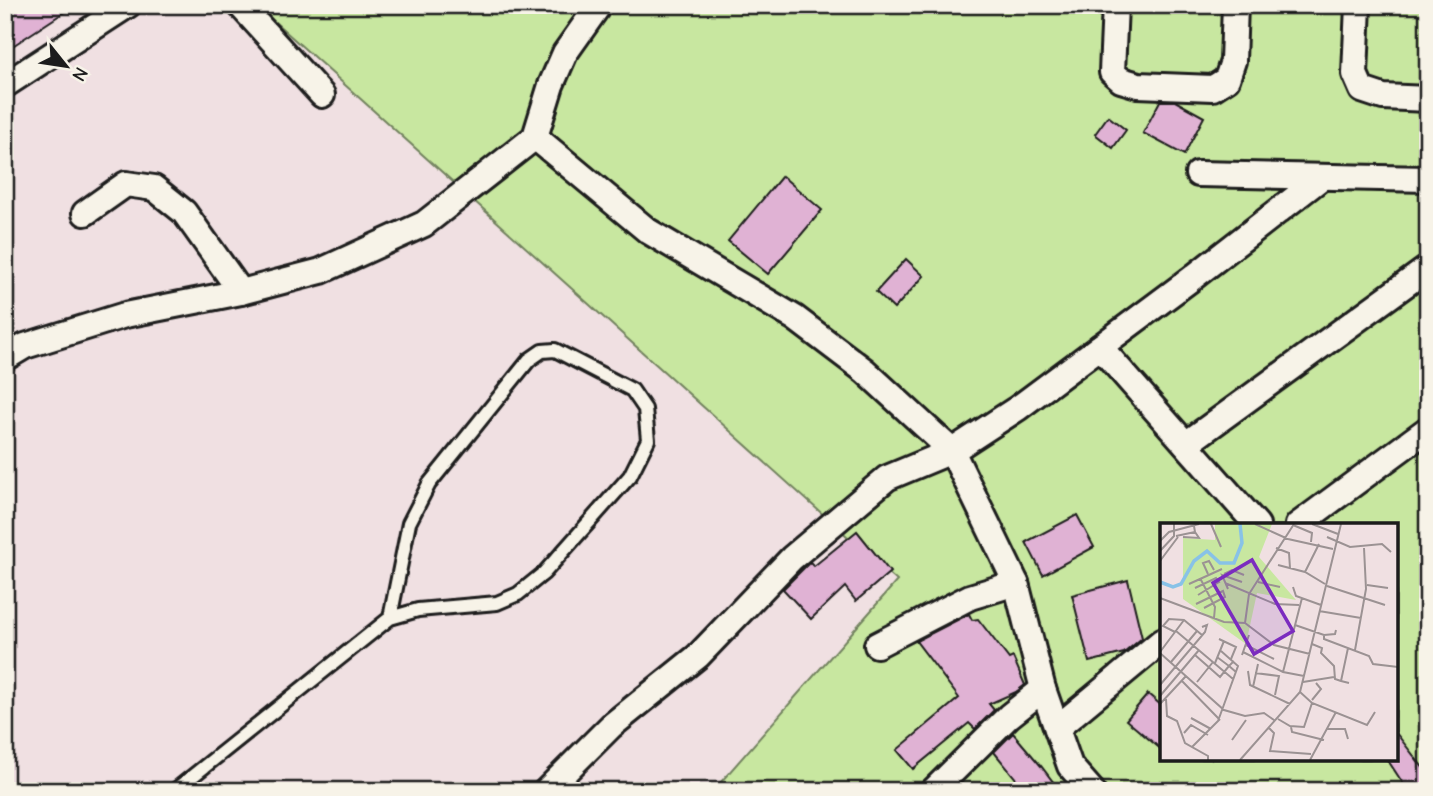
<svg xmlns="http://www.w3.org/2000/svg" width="1433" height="796" viewBox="0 0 1433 796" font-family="'Comic Neue',sans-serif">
	<rect width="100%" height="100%" fill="#f0e0e2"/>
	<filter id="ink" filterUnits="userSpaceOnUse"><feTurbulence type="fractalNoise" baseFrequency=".0143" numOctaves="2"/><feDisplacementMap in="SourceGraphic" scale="14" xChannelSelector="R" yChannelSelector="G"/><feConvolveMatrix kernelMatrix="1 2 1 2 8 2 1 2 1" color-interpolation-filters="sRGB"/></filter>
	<g filter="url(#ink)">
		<path fill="#c8e7a0" stroke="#72825e" stroke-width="2" fill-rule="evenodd" d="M256,5H1428V791H713L897,581ZM1162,525H1396V759H1162Z"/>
		<g fill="#e0b2d4" stroke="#1c1c1c" stroke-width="2">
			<polygon points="5,5 75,5 5,51"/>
			<polygon points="1160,101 1175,101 1204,117 1184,155 1143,133"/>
			<polygon points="1108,116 1126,130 1113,148 1095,134"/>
			<polygon points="782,176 822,210 768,274 728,241"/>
			<polygon points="906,259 924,276 894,309 876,292"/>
			<polygon points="1077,515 1094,547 1043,575 1026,542"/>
			<polygon points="857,531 890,572 856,601 845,587 811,619 783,589 810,562 814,566"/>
			<polygon points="1128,580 1142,638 1124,653 1089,662 1072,595"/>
			<polygon points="969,614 972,620 978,619 1009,659 1013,657 1025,685 1016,692 989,704 994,710 975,729 969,723 913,769 897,750 959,698 916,641"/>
			<polygon points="1148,694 1162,706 1162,750 1126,720"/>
			<polygon points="1013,733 1041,766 1060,791 1026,791 994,752"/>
			<polygon points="1396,733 1428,774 1428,791 1408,791 1387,759 1396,759"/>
		</g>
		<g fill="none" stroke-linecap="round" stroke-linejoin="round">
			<defs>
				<polyline id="service" points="174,791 390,618 418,610 497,603 518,594 544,573 630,476 648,440 645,409 632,390 555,350 542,351 529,360 429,484 409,523 390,618"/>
				<g id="minor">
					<polyline points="240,5 322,95"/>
					<polyline points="1115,5 1112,72 1121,80 1138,85 1213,88 1227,79 1233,61 1235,5"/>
					<polyline points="1358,5 1355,74 1362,90 1383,97 1428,99"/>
					<polyline points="5,85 128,5"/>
					<polyline points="535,137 648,231 795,318 865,371 952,451 1016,583 1043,689 1070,766 1092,791"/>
					<polyline points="1198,174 1428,179"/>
					<polyline points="85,213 126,184 154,188 184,212 241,292"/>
					<polyline points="1100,347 1257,525"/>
					<polyline points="5,358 25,346 125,315 241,292 321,271 424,224 535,137 551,85 565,53 599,5"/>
					<polyline points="1186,444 1428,268"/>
					<polyline points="1298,525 1428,429"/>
					<polyline points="877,645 970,597 1016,583"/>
					<polyline points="1057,728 1162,641"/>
					<polyline points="546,791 611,726 698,656 792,558 887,478 952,451 1018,408 1191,279 1322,177"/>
					<polyline points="933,791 1009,716 1043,689"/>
				</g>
			</defs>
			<use href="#service" stroke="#1c1c1c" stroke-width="18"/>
			<use href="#minor" stroke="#1c1c1c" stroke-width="30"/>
			<use href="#service" stroke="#f7f3e8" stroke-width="12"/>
			<use href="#minor" stroke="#f7f3e8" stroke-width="24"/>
		</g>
	</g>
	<g transform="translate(1160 523)">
		<rect width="238" height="238" fill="#f0e0e2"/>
		<path d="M55,1H112L99,34L136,77L97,70L86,121L23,76V15L55,17Z" fill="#c8e7a0"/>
		<path fill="none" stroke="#88c2e7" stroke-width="3.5" d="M0,59L13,64L21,61L34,38L47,28L60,40H74L82,20L80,1"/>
		<path fill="none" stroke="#9b9293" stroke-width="2" d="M51,1L61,24M95,1L128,16L173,26M152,1L178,11M133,2L152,10L151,19M16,13L35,9L34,3M23,14L39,15L35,9M167,14L190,24L222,21L231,29M0,18L9,9L39,1M116,25L129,30L130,45M0,28L14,13V1M0,38L18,14M118,42L145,49L165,61M145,49L159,21M48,51L43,40L49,38L54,47M64,51L72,47L84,52M40,55L55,84L54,95M98,59L120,64M65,60L115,81L139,82M29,61L62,46M207,62L228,65M167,63L225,82M133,64L136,73L161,82M35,65L56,55L59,59L38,72M68,66L62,52L82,59M0,75L64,99L85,100L114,122L150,131M36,81L63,68L65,74L44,85M159,88L201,95M85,100L89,71L134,1M135,102L164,112L175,111L176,107M16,108L73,156M15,109L3,103L9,96L24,97L42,112M164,112V116L209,133L213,141L238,144M59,116L76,124L71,136M152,121L162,125L161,130L174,143L175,156L181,158M86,122L114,136M188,125L181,158L189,160M195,127L206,66L204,25M0,129L24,97M83,129L123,149L144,153M0,130L64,187L85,193L104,190L114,197M35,132L60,154L69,143L76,149M82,132L89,112M57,134L69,143L74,138M11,139L37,108M55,140L64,118M88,148L90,162L130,181M123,149L142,75M95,150L119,153L115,172M22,158L59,196M37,159L53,139M143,159L174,154M0,162L45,109L47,102L42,104M93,164L98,141M140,169L152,180L207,202L215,189M0,173L39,127M6,176L7,193L17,198L25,220L48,233V237M152,177L161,166L156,160M0,181L26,153M31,195L51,206M118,196L130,203L144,204L152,180M58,198L78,143L61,128M131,204L132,209L164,217M109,205L114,210L110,228L151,231M167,206H185L188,216M24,210L31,202L48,212M72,217L86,197M32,224L60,196M80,237L140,169L181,1M150,237L176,189"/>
		<path fill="#7b2cbf" fill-opacity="0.15" stroke="#7b2cbf" stroke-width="3.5" d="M92,37L133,108L94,131L53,60Z"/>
		<rect width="238" height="238" fill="none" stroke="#1c1c1c" stroke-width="3.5"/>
	</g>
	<rect width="1433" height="796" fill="none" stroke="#f7f3e8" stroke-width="28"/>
	<rect x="14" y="14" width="1405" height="768" fill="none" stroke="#1c1c1c" stroke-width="2.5" filter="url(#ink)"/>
	<g transform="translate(66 66) rotate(120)" stroke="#f7f3e8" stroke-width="5" paint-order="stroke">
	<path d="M0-5L12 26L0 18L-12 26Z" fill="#1c1c1c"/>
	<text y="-10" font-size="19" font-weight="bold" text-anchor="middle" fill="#1c1c1c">N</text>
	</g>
</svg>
